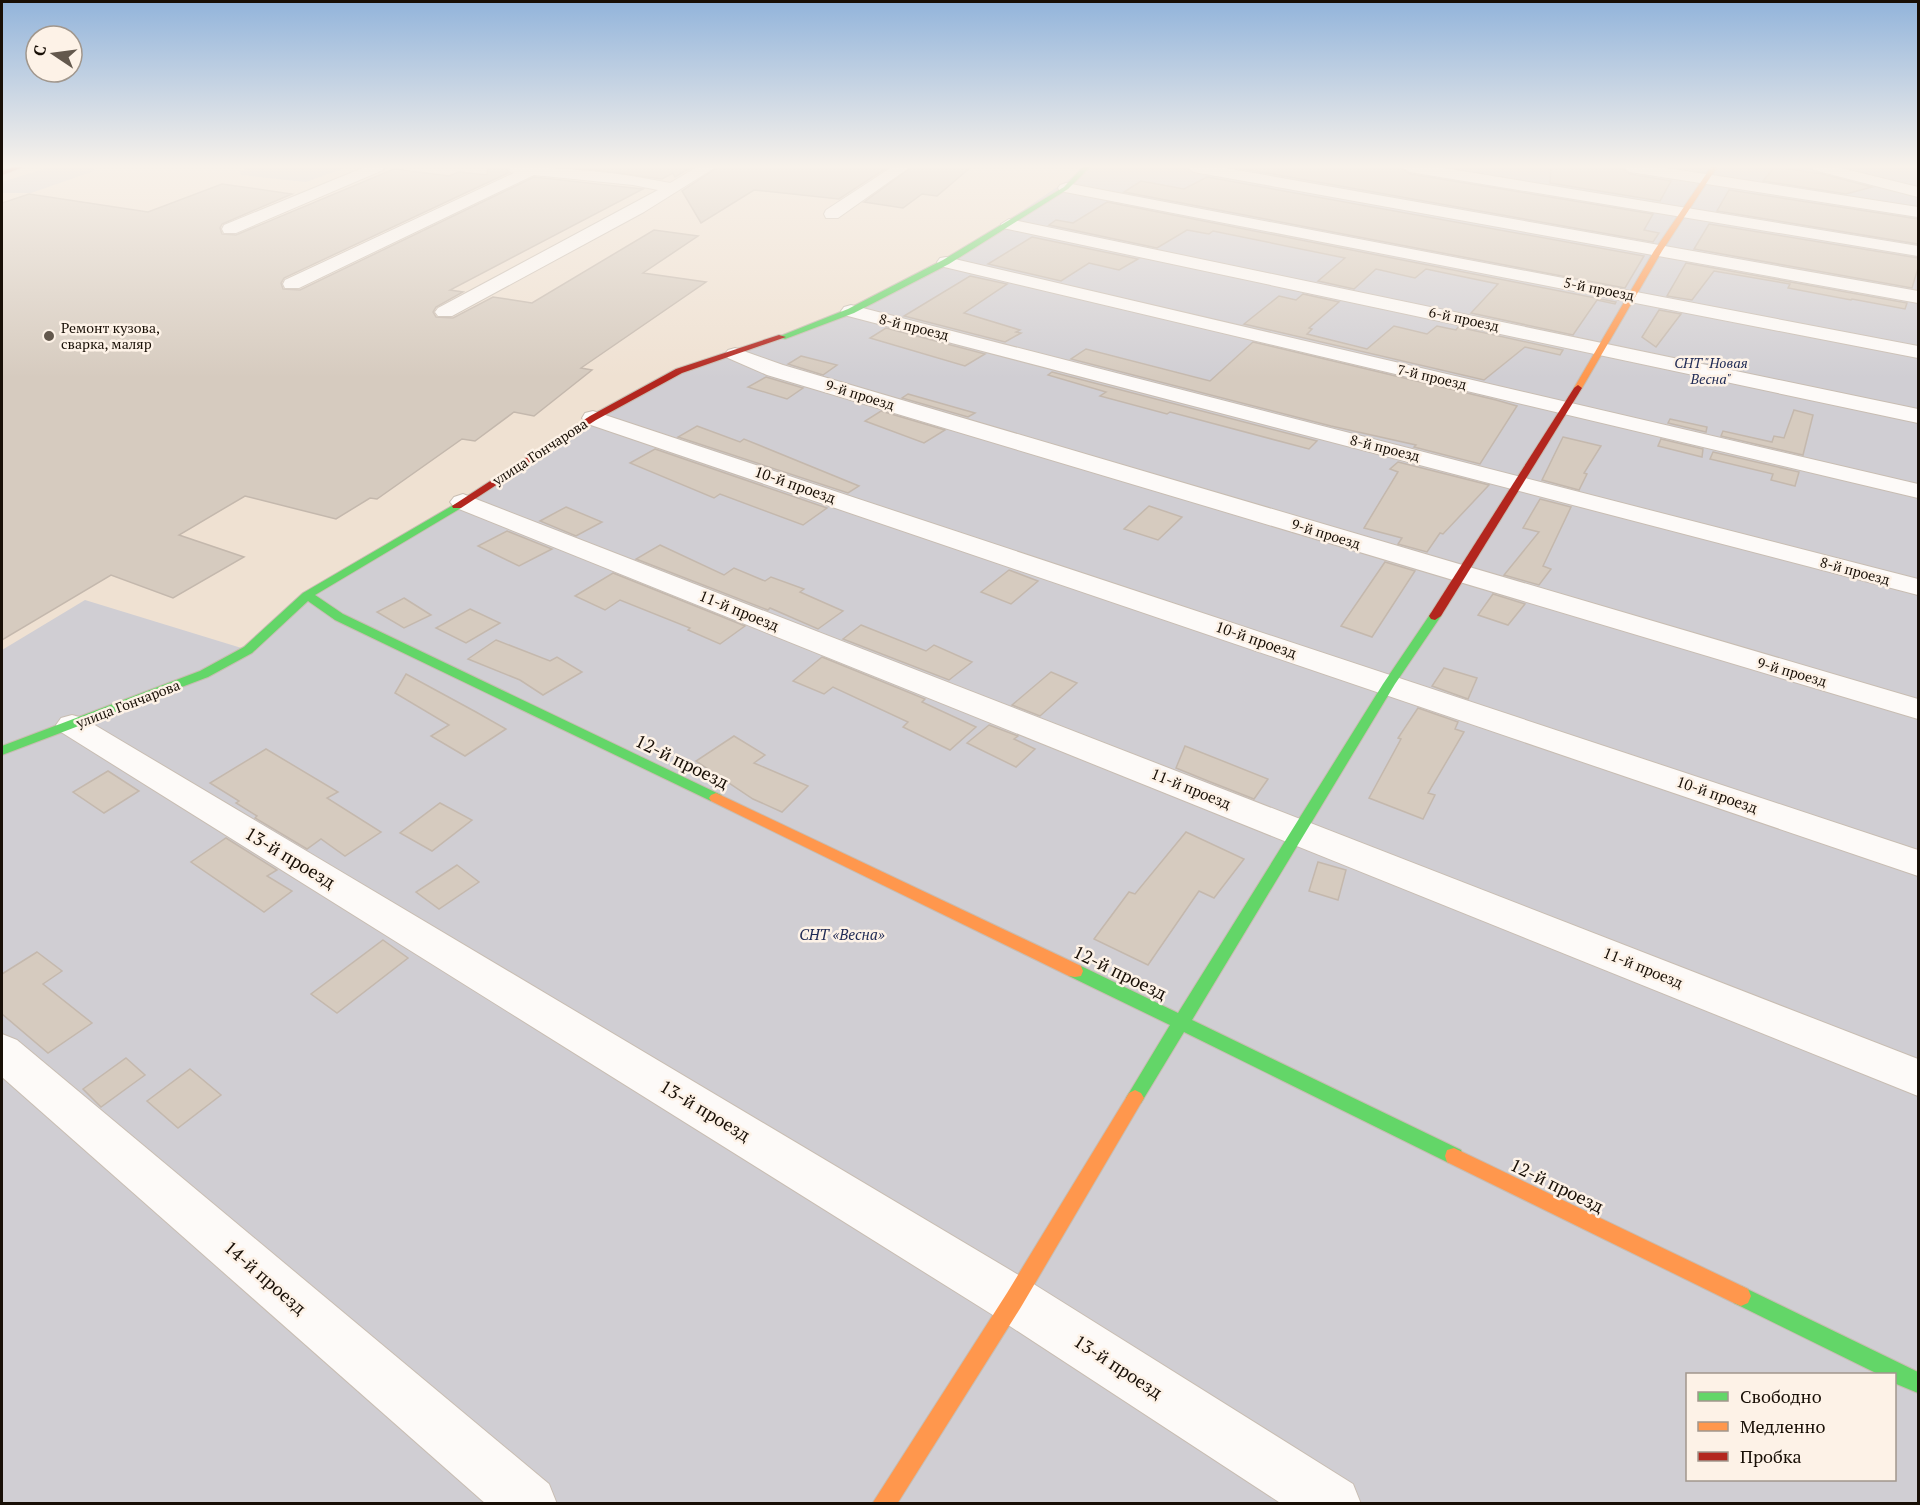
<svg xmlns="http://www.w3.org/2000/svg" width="1920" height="1505" viewBox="0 0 1920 1505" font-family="'PT Serif',serif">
	<rect width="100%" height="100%" fill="#efe1d2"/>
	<g fill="#d0ced3" fill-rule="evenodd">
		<polygon points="50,167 84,167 97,170 31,193 2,193 2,182"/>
		<polygon points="249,167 347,167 306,182 241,175 240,171"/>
		<path d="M1087,167H1918V1503H2V650L85,600L248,650L307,595L679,371L851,311L946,262ZM1688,1374H1894V1480H1688Z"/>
	</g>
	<g fill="#d6cbbf" stroke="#c4b8ad" stroke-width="1.5">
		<polygon points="488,167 507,167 508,173 284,278 281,283 283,289 300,290 534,177 643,189 450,290 463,292 436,307 433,312 436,317 453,318 493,297 532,303 654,230 698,236 643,273 706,282 581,368 592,370 534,416 514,412 475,441 462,439 377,499 370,498 336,519 245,496 179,535 244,557 173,598 111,575 2,640 2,203 29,194 148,212 222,184 292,194 222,224 220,228 222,234 236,235 394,169 449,176 459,172 487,175"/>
		<polygon points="571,167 692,167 675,177 673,173 662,179"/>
		<polygon points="718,167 888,167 839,199 754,190 701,223 682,191"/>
		<polygon points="912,167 971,167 937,196 922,194 903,208 864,202"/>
		<polygon points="1233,167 1400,167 1410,174 1653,214 1644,230 1659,233 1653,242"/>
		<polygon points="1551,167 1620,167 1630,174 1671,181 1660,201 1550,183"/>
		<polygon points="1775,167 1822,174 1872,187 1846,194 1763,181"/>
		<polygon points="1207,177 1644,256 1625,288 1124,192 1141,181 1184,189"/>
		<polygon points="1729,190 1918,219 1918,244 1717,211"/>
		<polygon points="1107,202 1616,302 1615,304 1597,300 1573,335 1471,313 1498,284 1426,269 1415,278 1376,269 1354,289 1318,281 1345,258 1213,231 1209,234 1187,230 1157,248 1049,225 1056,220 1073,223"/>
		<polygon points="1709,224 1918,258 1918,268 1912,288 1694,249"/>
		<polygon points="1032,237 1138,259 1119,270 1089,263 1061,281 988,264"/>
		<polygon points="1686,263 1907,303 1905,309 1852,299 1851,300 1788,288 1790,284 1714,271 1692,300 1667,296"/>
		<polygon points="970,276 1007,284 964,313 1020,330 1016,332 1021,333 1005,342 904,316"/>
		<polygon points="1303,294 1339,302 1309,328 1312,329 1307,334 1367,349 1394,326 1427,334 1437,326 1456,330 1458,327 1563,350 1560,355 1525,347 1484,380 1244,324 1279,296 1296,300"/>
		<polygon points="1659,310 1681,314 1656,347 1642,337"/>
		<polygon points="886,328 985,354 965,366 870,338"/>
		<polygon points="1253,342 1496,400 1517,406 1480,464 1414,447 1416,445 1331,426 1071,359 1086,349 1210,381"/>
		<polygon points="801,356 837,365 823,375 788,364"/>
		<polygon points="1052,372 1317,441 1309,449 1170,412 1167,414 1100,396 1106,392 1048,375"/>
		<polygon points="766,377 803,388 787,399 748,387"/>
		<polygon points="908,394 975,413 968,417 902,398"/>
		<polygon points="1794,410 1813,415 1803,455 1721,436 1723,431 1772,442 1774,436 1784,438"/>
		<polygon points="881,411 945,430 924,443 865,421"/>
		<polygon points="1670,419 1707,427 1706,432 1668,423"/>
		<polygon points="697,426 740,442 744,439 859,486 848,493 678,437"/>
		<polygon points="1563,437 1601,446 1584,473 1587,474 1579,490 1542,480"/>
		<polygon points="1661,439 1703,449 1702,457 1658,446"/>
		<polygon points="655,449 827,508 803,525 720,494 714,498 630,463"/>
		<polygon points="1713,452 1799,472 1795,486 1771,480 1773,474 1710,459"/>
		<polygon points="1398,462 1489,485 1443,534 1440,533 1427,552 1398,544 1402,538 1364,528 1398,472 1390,469"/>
		<polygon points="1540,499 1571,507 1543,566 1551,569 1539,585 1504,575 1539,532 1523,528"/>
		<polygon points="1149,506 1182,517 1158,540 1124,529"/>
		<polygon points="566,507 602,522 576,536 540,521"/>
		<polygon points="507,531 552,549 519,566 478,546"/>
		<polygon points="660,545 724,575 734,568 765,581 771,577 804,589 800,592 843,611 818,629 770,608 768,610 636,559"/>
		<polygon points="1385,562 1415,571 1372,637 1341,626"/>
		<polygon points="1009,570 1038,581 1011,604 981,592"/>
		<polygon points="613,573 745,626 720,644 688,630 690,628 620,600 605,610 575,596"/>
		<polygon points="1493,594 1525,604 1508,625 1478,615"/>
		<polygon points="404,598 431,615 404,628 377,612"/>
		<polygon points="470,609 500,623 466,643 436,628"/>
		<polygon points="861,625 926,651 934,645 972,662 949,680 843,639"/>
		<polygon points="496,640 550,661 557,657 582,672 543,695 520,680 468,659"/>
		<polygon points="822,657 925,699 922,702 976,727 950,750 903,727 908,722 833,687 824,694 793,681"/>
		<polygon points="1444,668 1477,678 1468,699 1432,686"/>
		<polygon points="1051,672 1077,683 1040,716 1012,705"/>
		<polygon points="406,674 476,712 506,729 465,756 431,736 449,725 395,693"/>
		<polygon points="1418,708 1458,722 1455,729 1464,732 1428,793 1435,795 1423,819 1369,798 1401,739 1398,738"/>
		<polygon points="989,725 1018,736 1014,739 1035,749 1016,767 967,743"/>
		<polygon points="734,736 765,755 754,763 808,786 782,812 753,799 696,761"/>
		<polygon points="1185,746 1268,779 1254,799 1208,781 1176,768"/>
		<polygon points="266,749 338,792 327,798 381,832 345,856 321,839 307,849 255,818 257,816 236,803 239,801 210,783"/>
		<polygon points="108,771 139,791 104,813 73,792"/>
		<polygon points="440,803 472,820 432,851 400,833"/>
		<polygon points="1186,832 1244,859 1214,898 1199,891 1148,965 1094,939 1129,892 1135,894"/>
		<polygon points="226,838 277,870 267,876 292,891 264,912 191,862"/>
		<polygon points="1318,862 1346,870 1338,900 1309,891"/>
		<polygon points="457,865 479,882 439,909 416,892"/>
		<polygon points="383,940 408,958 337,1013 311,994"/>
		<polygon points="37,952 62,971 43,984 92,1023 48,1053 2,1014 2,974"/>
		<polygon points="126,1058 145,1075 101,1107 83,1089"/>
		<polygon points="190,1069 221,1095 178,1128 147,1101"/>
	</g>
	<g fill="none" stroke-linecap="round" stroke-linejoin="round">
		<defs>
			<g id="street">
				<polygon points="365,167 386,167 383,170 236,233 224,233 222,229 224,225"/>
				<path d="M509,167C563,167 617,172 670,183L697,167H716L644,212L452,316H438L435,312L438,308L658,190L633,185L534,175L299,288H285L283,284L285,280L514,173L510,172Z"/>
				<polygon points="892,167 910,167 838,218 826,218 824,214 826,210"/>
				<polygon points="1186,167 1220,167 1918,291 1918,303 1194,172"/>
				<polygon points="1402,167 1438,167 1918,246 1918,256 1410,172"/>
				<polygon points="1622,167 1660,167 1918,207 1918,217 1630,172"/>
				<polygon points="1811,167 1837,167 1918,187 1918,197 1814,170"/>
				<polygon points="1066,183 1918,346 1918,358 1060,191 1058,188 1060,185"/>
				<polygon points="1009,219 1918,409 1918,423 1003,228 1001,224"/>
				<polygon points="946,257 1918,484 1918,498 940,266 937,262 940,258"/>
				<polygon points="851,305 1918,579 1918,595 844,315 841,311 844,307"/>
				<polygon points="735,348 783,365 1918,699 1918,719 767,375 728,358 725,354 728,350"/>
				<polygon points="593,411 1918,850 1918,876 585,423 582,418 585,413"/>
				<polygon points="463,494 1918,1059 1918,1096 454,507 450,502 454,497"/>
				<polygon points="72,715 83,718 1032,1283 1353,1484 1361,1504 1282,1504 996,1317 61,732 56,725 61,718"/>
				<polygon points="2,1034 17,1040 549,1484 557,1504 486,1504 2,1077"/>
			</g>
			<g id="fast">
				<polygon points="1083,167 1090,167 1068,189 949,264 854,313 785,339 778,337 848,309 943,260 1064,187"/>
				<polygon points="457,503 461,504 461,508 315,595 343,614 721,795 723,798 721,801 711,801 335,620 308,601 252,653 208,677 2,755 2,746 200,671 244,647 303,593"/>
				<polygon points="1435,612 1441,616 1395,684 1192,1020 1461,1150 1463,1156 1461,1162 1454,1164 1447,1162 1184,1032 1141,1103 1135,1106 1129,1103 1126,1098 1129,1093 1170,1025 1069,976 1067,971 1069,966 1075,965 1081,966 1178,1013 1383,684 1431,613"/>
				<polygon points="1741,1286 1918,1372 1918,1393 1894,1383 1894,1374 1878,1374 1734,1303 1731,1296 1734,1289"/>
			</g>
			<g id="slow">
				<polygon points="1711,167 1717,167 1662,251 1582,388 1575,390 1574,388 1654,251"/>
				<polygon points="716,793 1081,966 1083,971 1081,976 1075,977 1069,976 711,801 709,798 711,795"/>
				<polygon points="1135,1090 1141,1093 1144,1098 1141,1103 1021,1307 897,1504 872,1504 1007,1293 1129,1093"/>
				<polygon points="1454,1148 1748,1289 1751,1296 1748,1303 1741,1306 1734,1303 1447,1162 1445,1156 1447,1150"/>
			</g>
			<g id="jam">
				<polygon points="14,167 23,167 2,175 2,171"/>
				<polygon points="779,335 786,337 682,373 596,420 461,508 453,508 452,506 590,416 676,369"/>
				<polygon points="1578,385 1582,388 1441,616 1435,620 1431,619 1429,616 1574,388"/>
			</g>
		</defs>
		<use href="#street" stroke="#c8bdb2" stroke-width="2"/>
		<use href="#fast" stroke="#c8bdb2" stroke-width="2"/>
		<use href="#slow" stroke="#c8bdb2" stroke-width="2"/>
		<use href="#jam" stroke="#c8bdb2" stroke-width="2"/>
		<use href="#street" fill="#fdfaf8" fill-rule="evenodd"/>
		<use href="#fast" fill="#63d668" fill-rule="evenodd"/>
		<use href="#slow" fill="#ff974d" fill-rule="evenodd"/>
		<use href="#jam" fill="#b3261e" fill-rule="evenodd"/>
	</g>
	<linearGradient id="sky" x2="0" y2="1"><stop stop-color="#92b4db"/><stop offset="0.44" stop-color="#f8f2eb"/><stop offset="1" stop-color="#f8f2eb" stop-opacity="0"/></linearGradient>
	<rect width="1920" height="378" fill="url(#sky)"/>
	<circle fill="#63584d" stroke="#fdf2e7" stroke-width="2" cx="49" cy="336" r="6"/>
	<g text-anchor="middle" stroke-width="5" stroke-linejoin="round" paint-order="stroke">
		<g font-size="14" fill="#180f06" stroke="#fdf2e7">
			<text transform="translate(1599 289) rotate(11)" y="5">5-й проезд</text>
			<text transform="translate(1464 319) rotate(12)" y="5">6-й проезд</text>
			<text transform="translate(914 327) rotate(14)" y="5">8-й проезд</text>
			<text transform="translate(1432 377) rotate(13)" y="5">7-й проезд</text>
			<text transform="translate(860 395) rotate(17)" y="5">9-й проезд</text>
			<text transform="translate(1385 448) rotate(14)" y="5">8-й проезд</text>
			<text transform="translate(540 452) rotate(-33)" y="5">улица Гончарова</text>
			<text transform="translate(1326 534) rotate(17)" y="5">9-й проезд</text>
			<text transform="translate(1855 571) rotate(15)" y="5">8-й проезд</text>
			<text transform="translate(1792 672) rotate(16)" y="5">9-й проезд</text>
			<text transform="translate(128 704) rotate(-21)" y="5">улица Гончарова</text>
		</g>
		<g font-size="14" fill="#180f06" stroke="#fdf2e7" text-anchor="start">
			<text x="61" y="333">Ремонт кузова,<tspan x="61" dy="16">сварка, маляр</tspan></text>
		</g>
		<g font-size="14" font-style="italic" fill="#202b55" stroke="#fdf2e7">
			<text x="1711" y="368">СНТ "Новая<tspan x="1711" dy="16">Весна"</tspan></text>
		</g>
		<g font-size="15" fill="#180f06" stroke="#fdf2e7">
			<text transform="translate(795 485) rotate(19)" y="5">10-й проезд</text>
			<text transform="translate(739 611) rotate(22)" y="5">11-й проезд</text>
			<text transform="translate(1256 640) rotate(19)" y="5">10-й проезд</text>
			<text transform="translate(1191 789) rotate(22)" y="5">11-й проезд</text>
			<text transform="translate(1717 795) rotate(19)" y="5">10-й проезд</text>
			<text transform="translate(1643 968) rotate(22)" y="5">11-й проезд</text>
		</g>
		<g font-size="15" font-style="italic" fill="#202b55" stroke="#fdf2e7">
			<text x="842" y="940">СНТ «Весна»</text>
		</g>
		<g font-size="18" fill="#180f06" stroke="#fdf2e7">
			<text transform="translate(682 762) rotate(26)" y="6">12-й проезд</text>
			<text transform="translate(290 858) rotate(31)" y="6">13-й проезд</text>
			<text transform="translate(1120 973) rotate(26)" y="6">12-й проезд</text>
			<text transform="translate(705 1111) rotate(31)" y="6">13-й проезд</text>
			<text transform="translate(1557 1186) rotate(26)" y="6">12-й проезд</text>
			<text transform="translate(265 1278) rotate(41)" y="6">14-й проезд</text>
			<text transform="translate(1118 1367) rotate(33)" y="6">13-й проезд</text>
		</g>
	</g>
	<rect width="1920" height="1505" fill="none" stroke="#180f06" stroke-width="6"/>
	<rect x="1686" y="1373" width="210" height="108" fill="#fdf2e7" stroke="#a1978d" stroke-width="1.5"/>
	<rect x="1698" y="1392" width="30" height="9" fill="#63d668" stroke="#a1978d" stroke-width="1.5"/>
	<text x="1740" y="1403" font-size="18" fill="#180f06">Свободно</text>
	<rect x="1698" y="1422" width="30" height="9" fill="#ff974d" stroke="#a1978d" stroke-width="1.5"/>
	<text x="1740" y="1433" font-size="18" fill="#180f06">Медленно</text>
	<rect x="1698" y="1452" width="30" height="9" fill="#b3261e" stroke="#a1978d" stroke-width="1.5"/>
	<text x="1740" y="1463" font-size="18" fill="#180f06">Пробка</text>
	<g transform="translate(54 54) rotate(283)"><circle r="28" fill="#fdf2e7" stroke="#a1978d" stroke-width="1.5"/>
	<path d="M0-4.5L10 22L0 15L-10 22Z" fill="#63584d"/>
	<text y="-9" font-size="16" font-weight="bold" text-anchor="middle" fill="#180f06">С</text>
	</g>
</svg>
